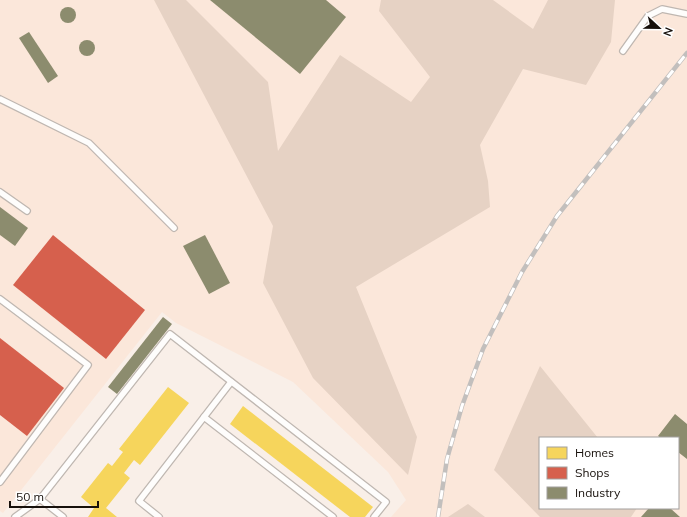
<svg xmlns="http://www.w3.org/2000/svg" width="687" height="517" viewBox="0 0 687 517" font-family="Mulish,sans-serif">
	<rect width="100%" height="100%" fill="#f9efe8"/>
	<path fill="#fbe7da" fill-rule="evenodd" d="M0,0H687V517H391L406,500L388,472L293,382L176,323L162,312L3,513L0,511ZM540,438H678V508H540Z"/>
	<g fill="#e6d2c4">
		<polygon points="154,0 186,0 268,82 278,151 340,55 411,102 430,77 379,11 381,0 493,0 533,29 548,0 615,0 611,42 586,85 523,69 480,145 488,181 490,207 356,287 417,437 408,475 313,378 263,283 273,226"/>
		<polygon points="540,366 598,438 540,438 540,508 637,508 631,517 540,517 494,470"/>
		<polygon points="468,504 485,517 448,517"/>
	</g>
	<g fill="#f6d55c">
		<polygon points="168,387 189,403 140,465 134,460 124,473 130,478 106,508 117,517 88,517 94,508 81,497 108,463 112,466 123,452 119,449"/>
		<polygon points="243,406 373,507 365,517 350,517 230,424"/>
	</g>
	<g fill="#d6604d">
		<polygon points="53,235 145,310 106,359 13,285"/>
		<polygon points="0,338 64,388 27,436 0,415"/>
	</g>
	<g fill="#8c8c6e">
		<polygon points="210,0 326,0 346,17 300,74"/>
		<circle cx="68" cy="15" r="8"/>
		<polygon points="29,32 58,76 48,83 19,38"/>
		<circle cx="87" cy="48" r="8"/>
		<polygon points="0,207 28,228 15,246 0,235"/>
		<polygon points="205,235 230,283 209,294 183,246"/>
		<polygon points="163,317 172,324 117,394 108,387"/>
		<polygon points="675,414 687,424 687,459 678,452 678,438 661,438 658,436"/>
		<polygon points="649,508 670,508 680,517 641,517"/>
	</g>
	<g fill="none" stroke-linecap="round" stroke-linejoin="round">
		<defs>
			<g id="lane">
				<polyline points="623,51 648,16 662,9 687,14"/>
				<polyline points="0,99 89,143 174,228"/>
				<polyline points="0,192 27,211"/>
				<polyline points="0,299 88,365 0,482"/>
				<polyline points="204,417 231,382"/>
				<polyline points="40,499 63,517"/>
				<polyline points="15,517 40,499 170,334 386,502 374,517"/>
				<polyline points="159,517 139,501 204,417 333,517"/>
			</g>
		</defs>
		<use href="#lane" stroke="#bfb7b1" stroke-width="8"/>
		<use href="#lane" stroke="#fefdfc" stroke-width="5.5"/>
		<defs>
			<polyline id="rail" points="438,517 447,459 462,406 483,349 522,272 557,216 687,53"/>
		</defs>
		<use href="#rail" stroke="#c2bfbd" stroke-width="4.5"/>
		<use href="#rail" stroke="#fff" stroke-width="3" stroke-dasharray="9" stroke-linecap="butt"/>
	</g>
	<rect x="539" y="437" width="140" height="72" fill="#ffffff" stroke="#a29f9d"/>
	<rect x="547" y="447" width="20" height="12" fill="#f6d55c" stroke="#a29f9d"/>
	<text x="575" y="457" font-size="12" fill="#17100b">Homes</text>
	<rect x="547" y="467" width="20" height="12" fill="#d6604d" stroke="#a29f9d"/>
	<text x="575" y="477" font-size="12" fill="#17100b">Shops</text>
	<rect x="547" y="487" width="20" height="12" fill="#8c8c6e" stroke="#a29f9d"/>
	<text x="575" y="497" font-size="12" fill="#17100b">Industry</text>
	<g transform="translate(659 28) rotate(112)" stroke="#ffffff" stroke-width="3" paint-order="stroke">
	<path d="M0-3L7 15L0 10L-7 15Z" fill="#17100b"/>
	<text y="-6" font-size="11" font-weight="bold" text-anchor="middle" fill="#17100b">N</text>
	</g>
	<path d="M10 501v6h88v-6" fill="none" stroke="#17100b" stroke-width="2"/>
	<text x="16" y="501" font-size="12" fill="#17100b" stroke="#ffffff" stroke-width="3" paint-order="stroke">50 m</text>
</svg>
